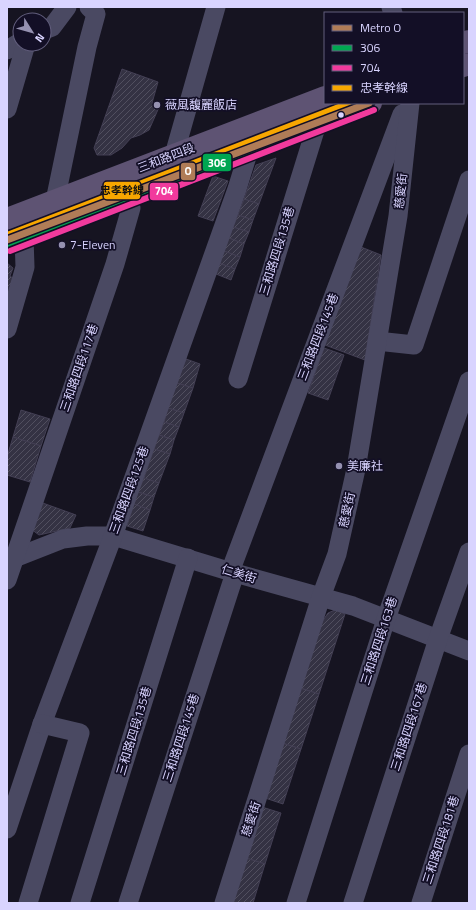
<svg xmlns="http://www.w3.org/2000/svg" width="476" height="910" viewBox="0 0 476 910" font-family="'Titillium Web','Noto Sans TC',sans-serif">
	<defs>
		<pattern id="building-hatch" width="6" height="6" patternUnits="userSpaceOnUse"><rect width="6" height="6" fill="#343243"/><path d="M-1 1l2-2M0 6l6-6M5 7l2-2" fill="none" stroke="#514f5f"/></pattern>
	</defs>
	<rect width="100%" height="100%" fill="#161421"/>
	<g fill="url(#building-hatch)" stroke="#433f54">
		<polygon points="122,69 158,82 152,103 160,105 149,130 140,135 131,138 122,148 111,155 97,155 94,148"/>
		<polygon points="276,158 259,204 244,199 256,165"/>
		<polygon points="213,176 228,181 213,221 198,216"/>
		<polygon points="244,199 259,204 253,220 238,215"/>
		<polygon points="238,215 253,220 249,232 233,227"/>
		<polygon points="233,227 249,232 244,244 229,238"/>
		<polygon points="229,238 244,244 240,257 224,251"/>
		<polygon points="361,247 381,255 365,360 325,345"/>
		<polygon points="224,251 240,257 235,269 219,263"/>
		<polygon points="7,263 13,268 10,276 14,279 7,301"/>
		<polygon points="219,263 235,269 231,280 216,274"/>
		<polygon points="324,348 344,355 328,400 308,393"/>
		<polygon points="186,359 200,364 193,388 177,383"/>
		<polygon points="177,383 193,388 184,413 168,408"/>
		<polygon points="168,408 184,413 179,427 164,422"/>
		<polygon points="21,410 50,419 41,446 13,437"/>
		<polygon points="164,422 179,427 174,440 159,435"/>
		<polygon points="159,435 174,440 170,454 154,449"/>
		<polygon points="13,437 41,446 30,482 7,475 7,457"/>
		<polygon points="154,449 170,454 159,483 144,478"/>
		<polygon points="144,478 159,483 154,497 138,492"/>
		<polygon points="138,492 154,497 150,510 134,504"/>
		<polygon points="40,502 76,515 70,528 39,535 31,529"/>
		<polygon points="134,504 150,510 143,531 127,526"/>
		<polygon points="335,610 345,614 319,694 300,688 322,622 328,613"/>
		<polygon points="300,688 319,694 301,749 282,743"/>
		<polygon points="282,743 301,749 283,804 265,798"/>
		<polygon points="262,807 281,813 265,864 246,858"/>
		<polygon points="246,858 265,864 253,903 232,903"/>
	</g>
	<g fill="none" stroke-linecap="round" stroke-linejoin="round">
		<g stroke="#4a4962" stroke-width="19">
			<polyline points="391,7 393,13"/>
			<polyline points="44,30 52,27 67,7"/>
			<polyline points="7,50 20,42"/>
			<polyline points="7,109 26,44"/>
			<polyline points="174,155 216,7"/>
			<polyline points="55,201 87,47 96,14 89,7"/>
			<polyline points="7,329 25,267 24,237"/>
			<polyline points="377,341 414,345 469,180"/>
			<polyline points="238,379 317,124"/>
			<polyline points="7,561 63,539 87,536 113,536 235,573 353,606 469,651"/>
			<polyline points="230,572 402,114"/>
			<polyline points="7,580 115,264 131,208 121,184"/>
			<polyline points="7,829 42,724 113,536 237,189 249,150"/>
			<polyline points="28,903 80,733 42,724"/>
			<polyline points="80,903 188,558"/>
			<polyline points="128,903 235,573"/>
			<polyline points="224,903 321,597 337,554 356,469 398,216 410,103"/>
			<polyline points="296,903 386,619 469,381"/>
			<polyline points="353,903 438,639 469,552"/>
			<polyline points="421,903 469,754"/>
		</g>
		<g stroke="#5e5373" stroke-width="22">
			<polyline points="463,43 469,41"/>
			<polyline points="463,66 469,64"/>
			<polyline points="7,219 325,97"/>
			<polyline points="7,244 371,103"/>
		</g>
		<defs>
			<polyline id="bus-1" points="7,244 371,103"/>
			<polyline id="bus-2" points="10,251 374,110"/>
			<polyline id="bus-3" points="7,235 349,103"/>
		</defs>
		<use href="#bus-1" stroke="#130f26" stroke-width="9"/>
		<use href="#bus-2" stroke="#130f26" stroke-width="9"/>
		<use href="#bus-3" stroke="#130f26" stroke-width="9"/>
		<use href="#bus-1" stroke="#00a651" stroke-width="6"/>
		<use href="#bus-2" stroke="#f13a9d" stroke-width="6"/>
		<use href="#bus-3" stroke="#f7a600" stroke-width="6"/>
		<defs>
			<polyline id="metro-1" points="7,240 369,103"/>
		</defs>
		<use href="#metro-1" stroke="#130f26" stroke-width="10"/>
		<use href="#metro-1" stroke="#b07c57" stroke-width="7"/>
	</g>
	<g fill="#9591b1" stroke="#130f26" stroke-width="1.5">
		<circle cx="157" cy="105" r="4"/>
		<circle cx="62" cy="245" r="4"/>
		<circle cx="339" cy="466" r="4"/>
	</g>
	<circle fill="#d9d4ff" stroke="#130f26" stroke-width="1.5" cx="341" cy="115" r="3.5"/>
	<g text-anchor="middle" stroke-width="3.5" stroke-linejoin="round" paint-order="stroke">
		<g font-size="12" fill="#d9d4ff" stroke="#130f26" text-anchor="start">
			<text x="165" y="109">薇風馥麗飯店</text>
			<text x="70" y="249">7-Eleven</text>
			<text x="347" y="470">美廉社</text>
		</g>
		<g font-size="12" fill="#d9d4ff" stroke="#130f26">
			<text transform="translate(166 158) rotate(-21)" y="4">三和路四段</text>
			<text transform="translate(401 191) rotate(-84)" y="4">慈愛街</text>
			<text transform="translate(277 251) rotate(-73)" y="4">三和路四段135巷</text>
			<text transform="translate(318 337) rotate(-69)" y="4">三和路四段145巷</text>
			<text transform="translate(79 368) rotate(-71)" y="4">三和路四段117巷</text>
			<text transform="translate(129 490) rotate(-70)" y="4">三和路四段125巷</text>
			<text transform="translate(347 510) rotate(-78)" y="4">慈愛街</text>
			<text transform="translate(239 574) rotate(17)" y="4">仁美街</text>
			<text transform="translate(379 641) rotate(-72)" y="4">三和路四段163巷</text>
			<text transform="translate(409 727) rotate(-72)" y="4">三和路四段167巷</text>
			<text transform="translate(134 731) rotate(-73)" y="4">三和路四段135巷</text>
			<text transform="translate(181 738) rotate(-72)" y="4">三和路四段145巷</text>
			<text transform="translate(251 819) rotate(-72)" y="4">慈愛街</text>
			<text transform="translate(441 840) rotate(-72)" y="4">三和路四段181巷</text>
		</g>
	</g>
	<g stroke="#130f26" stroke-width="1.5">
		<rect x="202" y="153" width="30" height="19" rx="4" fill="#00a651"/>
		<rect x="180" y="162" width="16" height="19" rx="4" fill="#b07c57"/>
		<rect x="103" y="181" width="38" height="19" rx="4" fill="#f7a600"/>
		<rect x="149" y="182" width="30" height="19" rx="4" fill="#f13a9d"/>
	</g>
	<g font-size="11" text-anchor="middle" font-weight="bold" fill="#fff">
		<text x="217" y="167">306</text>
		<text x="188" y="175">O</text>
		<text x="164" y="195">704</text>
	</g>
	<g font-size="11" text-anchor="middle" font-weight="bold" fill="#111">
		<text x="122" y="194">忠孝幹線</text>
	</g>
	<rect width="476" height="910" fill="none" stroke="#d9d4ff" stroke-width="16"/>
	<rect x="324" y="12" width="140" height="92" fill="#130f26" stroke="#625e7d"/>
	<rect x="332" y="25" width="20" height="6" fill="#b07c57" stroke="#625e7d"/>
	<text x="360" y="32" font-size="12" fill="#d9d4ff">Metro O</text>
	<rect x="332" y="45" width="20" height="6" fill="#00a651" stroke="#625e7d"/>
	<text x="360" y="52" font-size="12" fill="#d9d4ff">306</text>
	<rect x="332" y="65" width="20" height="6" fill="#f13a9d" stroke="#625e7d"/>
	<text x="360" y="72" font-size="12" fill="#d9d4ff">704</text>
	<rect x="332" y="85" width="20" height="6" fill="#f7a600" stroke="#625e7d"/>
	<text x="360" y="92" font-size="12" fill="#d9d4ff">忠孝幹線</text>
	<g transform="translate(32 32) rotate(127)"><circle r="19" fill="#130f26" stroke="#625e7d"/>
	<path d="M0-3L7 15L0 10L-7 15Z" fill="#9591b1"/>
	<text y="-6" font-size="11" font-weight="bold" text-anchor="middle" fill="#d9d4ff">N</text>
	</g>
</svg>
